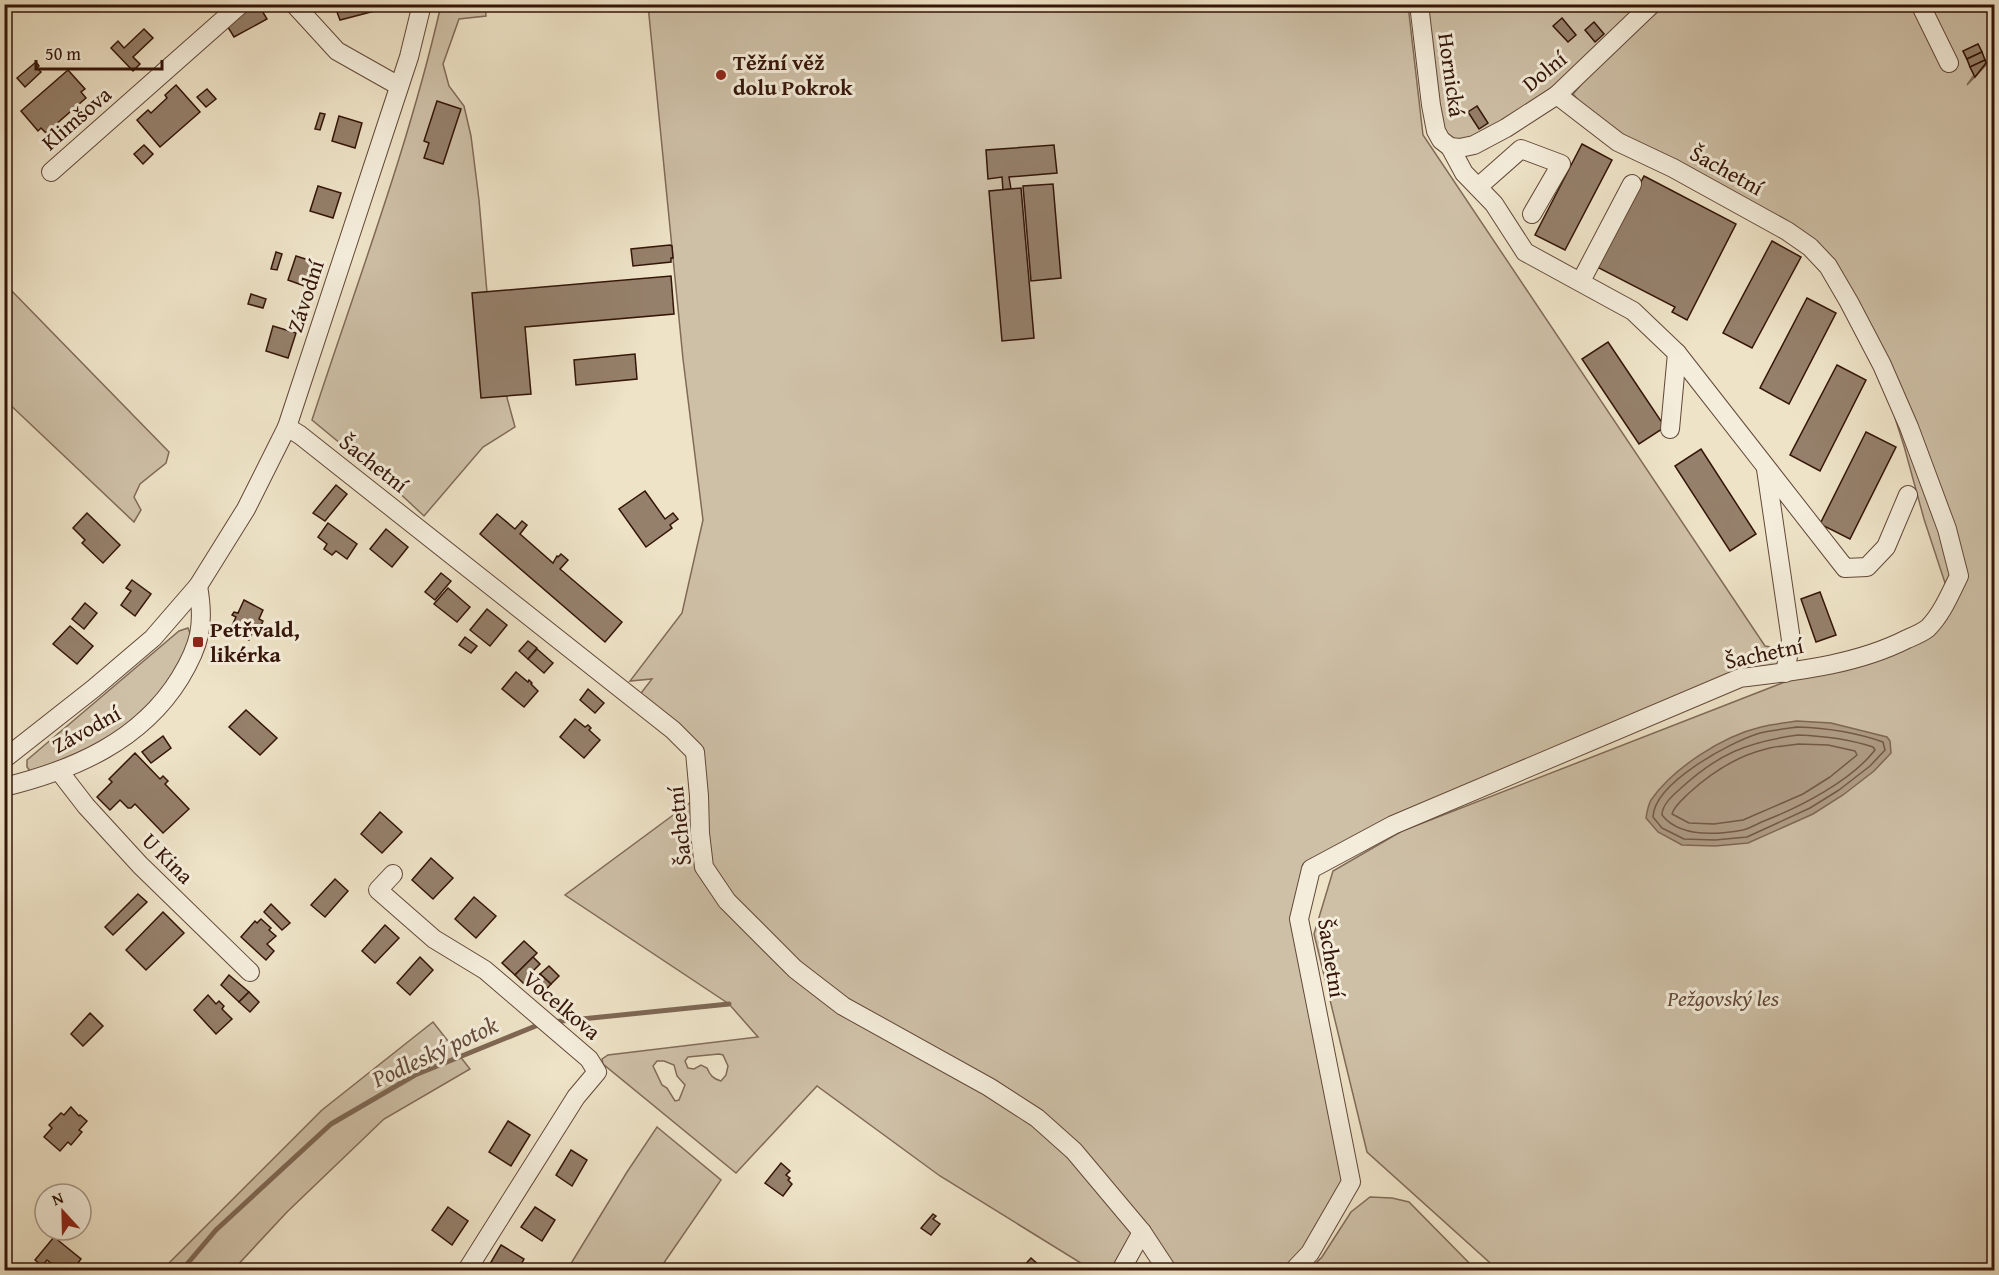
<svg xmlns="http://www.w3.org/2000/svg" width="1999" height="1275" viewBox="0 0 1999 1275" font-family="'Gentium Book Plus',serif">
	<rect width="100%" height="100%" fill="#eee3c7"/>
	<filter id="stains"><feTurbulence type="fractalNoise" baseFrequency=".00333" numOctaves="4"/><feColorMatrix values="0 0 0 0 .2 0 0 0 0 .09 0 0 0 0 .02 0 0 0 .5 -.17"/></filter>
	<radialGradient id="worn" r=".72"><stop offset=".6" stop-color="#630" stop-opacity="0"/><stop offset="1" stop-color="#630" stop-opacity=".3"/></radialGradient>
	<g fill="#cec0a7" stroke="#816a58" stroke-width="1.5" fill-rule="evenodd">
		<path d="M441,5H485L486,16L459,19L443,64L449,86L464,106L471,136L479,200L491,339L515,427L483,447L424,516L393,487L312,420C357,282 409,146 441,5Z"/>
		<path d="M648,5H1408L1423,135L1765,646L1789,650L1785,673L1740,678L1311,869L1299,919L1351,1182L1294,1270H1167L1142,1232L1121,1270H1092L940,1176L817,1086L736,1173L603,1064L602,1059L608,1055L758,1037L729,1004L565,895L699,796L695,752L635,701L652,679L630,681L682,613L703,520L683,359ZM719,1054L723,1055L728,1066L726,1075L721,1081C713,1079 710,1075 707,1068L701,1065L694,1069L688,1068L685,1061L688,1057ZM657,1061H664L674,1065L677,1076L685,1085L679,1100L675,1101L667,1088L662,1085L653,1066Z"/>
		<polygon points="1427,5 1652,5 1557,95 1474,145 1443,135"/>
		<path d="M1665,5H1994V1270H1498L1367,1152L1314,934L1333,871L1402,831L1939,622L1947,589L1924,519L1904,446L1880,371L1813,245L1632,143L1585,108L1573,94L1598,65ZM1978,44L1987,64L1967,85L1974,75L1963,51Z"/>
		<polygon points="5,284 169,452 166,463 140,484 134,497 141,510 134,522 5,400"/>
		<path d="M188,628L191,636C189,643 187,651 183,658C166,694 115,739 78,755C63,761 46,766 30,771L27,767V760L179,631Z"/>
		<polygon points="433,1022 470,1069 384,1119 287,1212 233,1270 162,1270 322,1110"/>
		<polygon points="657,1127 721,1180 659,1270 567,1270 627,1172"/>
		<polygon points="1370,1197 1392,1198 1409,1202 1476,1270 1309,1270 1322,1257 1351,1212"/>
	</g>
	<path fill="#af9d86" stroke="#7e6754" stroke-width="1.5" d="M1797,721L1831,723L1887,737L1890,741L1891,753L1874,771L1843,795L1813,814L1748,843L1715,846L1682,845L1658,832L1646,818C1647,812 1648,805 1651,800C1673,768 1723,736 1761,727C1772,724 1785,723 1797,721Z"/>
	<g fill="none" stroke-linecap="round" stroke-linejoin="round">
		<g stroke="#725947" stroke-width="1.5">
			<path d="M1797,727C1827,728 1855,732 1883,742L1885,750L1870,766L1839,790L1810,808L1747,837L1715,840L1684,839L1662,828L1653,817C1654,783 1730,742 1760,733C1772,730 1785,729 1797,727Z"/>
			<path d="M1798,735C1824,736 1849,739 1873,747L1875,750C1851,781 1800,807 1764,821C1757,824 1750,828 1743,830C1716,835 1680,838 1662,815C1662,805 1672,796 1680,789C1718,754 1747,742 1798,735Z"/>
			<path d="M1798,744L1828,745L1855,751L1857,755L1830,777L1803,794L1743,820L1714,824L1689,823L1672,814C1674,806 1683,799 1689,793C1711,773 1737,756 1766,749C1776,746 1787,746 1798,744Z"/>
		</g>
		<g stroke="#7e6754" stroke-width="5">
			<polyline points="552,1022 729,1004"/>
			<polyline points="182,1270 216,1230 331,1124 415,1075 543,1023"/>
		</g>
	</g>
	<g fill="#95806b" stroke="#341508" stroke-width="1.5">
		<polygon points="255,4 258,4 267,19 234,37 226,24"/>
		<polygon points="334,4 398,4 398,5 340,20"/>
		<polygon points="1562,18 1576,35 1568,42 1553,26"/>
		<polygon points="1594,22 1604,34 1595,42 1585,30"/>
		<polygon points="144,29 153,38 133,57 140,64 133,71 111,48 118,41 124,48"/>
		<polygon points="1978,44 1982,52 1967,59 1963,51"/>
		<polygon points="1982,52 1985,60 1970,67 1967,59"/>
		<polygon points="1985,60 1986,63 1975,77 1970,67"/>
		<polygon points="36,62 39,66 37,68 41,72 25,87 17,78"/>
		<polygon points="68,70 85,89 81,92 86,98 46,133 41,128 38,131 21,111"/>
		<polygon points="176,85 200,112 160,147 137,120 148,110 151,113 167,98 165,95"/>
		<polygon points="207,89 216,99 206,107 197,97"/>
		<polygon points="437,101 461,109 443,164 424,158 429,143 424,141"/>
		<polygon points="1477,106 1488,123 1479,129 1468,112"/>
		<polygon points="320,113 325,114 320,130 315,129"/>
		<polygon points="339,116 362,123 355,148 332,141"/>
		<polygon points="1582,144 1612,160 1565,250 1535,235"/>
		<polygon points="144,145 153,154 143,164 134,154"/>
		<polygon points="1054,145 1057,173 1009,177 1011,189 1003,190 1002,177 988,179 986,150"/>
		<polygon points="1644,176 1736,224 1687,320 1672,312 1675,307 1597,267"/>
		<polygon points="1053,184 1061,278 1031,281 1023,186"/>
		<polygon points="318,186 341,193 333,218 310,211"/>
		<polygon points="1021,188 1034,338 1002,341 989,191"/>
		<polygon points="1772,241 1801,257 1752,348 1723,333"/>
		<polygon points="670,245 672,246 673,258 671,258 671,262 633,266 631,249"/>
		<polygon points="276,252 282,254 277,270 271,269"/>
		<polygon points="296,256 318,263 310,288 288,280"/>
		<polygon points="671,276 674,314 525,327 531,394 481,398 472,293"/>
		<polygon points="251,294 266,299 263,308 248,304"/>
		<polygon points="1807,298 1836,313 1789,404 1760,388"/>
		<polygon points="273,326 296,333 288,358 266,351"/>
		<polygon points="1608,342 1665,427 1639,444 1582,359"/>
		<polygon points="635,354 637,379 576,385 574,360"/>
		<polygon points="1837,365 1866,380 1820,471 1790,455"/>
		<polygon points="1866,432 1896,447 1850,539 1820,524"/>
		<polygon points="1701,449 1756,534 1730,551 1675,466"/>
		<polygon points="336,485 347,494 325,521 313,513"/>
		<polygon points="645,491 665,519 673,513 678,519 670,525 672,528 646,547 619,509"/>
		<polygon points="87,513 120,545 103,563 82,543 85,540 73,528"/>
		<polygon points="497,514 515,529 522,521 527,525 520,534 553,563 557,556 558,557 561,554 568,560 560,569 622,622 605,642 480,534"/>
		<polygon points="328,523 357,544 347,559 336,551 332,555 324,549 327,544 318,537"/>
		<polygon points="386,529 408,547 392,567 370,549"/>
		<polygon points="441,573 451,581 435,600 425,592"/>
		<polygon points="132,580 151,594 135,616 121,605 131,591 126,588"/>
		<polygon points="448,588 470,607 457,622 434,604"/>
		<polygon points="1820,592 1836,635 1816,642 1801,599"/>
		<polygon points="244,600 263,610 259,619 263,621 257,634 253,632 249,640 230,630 236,617 232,615 234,612 238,613"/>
		<polygon points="85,603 97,613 84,629 72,619"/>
		<polygon points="487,609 507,625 490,646 470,630"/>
		<polygon points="70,626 93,646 77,664 53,644"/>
		<polygon points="465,637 477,646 471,653 459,645"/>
		<polygon points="528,641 537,648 528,659 519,651"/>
		<polygon points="537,649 553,663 544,673 528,659"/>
		<polygon points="516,672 528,682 529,680 532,683 531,684 538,691 524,707 502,689"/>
		<polygon points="588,689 604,703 595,713 580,700"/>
		<polygon points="246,710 277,738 260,755 229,727"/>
		<polygon points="575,719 585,727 588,725 591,728 589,730 600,740 584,758 560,737"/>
		<polygon points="163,736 171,748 151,763 142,752"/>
		<polygon points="135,753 160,779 163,776 168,781 165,784 189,809 163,833 135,804 131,808 128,808 120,800 110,810 97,797 112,782 109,779"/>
		<polygon points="380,812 402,832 382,853 361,834"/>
		<polygon points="431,858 453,878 433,899 412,880"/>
		<polygon points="335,879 348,891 325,917 311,905"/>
		<polygon points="138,894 147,902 113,935 105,927"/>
		<polygon points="474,897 496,916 476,938 455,919"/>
		<polygon points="271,904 290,923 282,930 264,912"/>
		<polygon points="163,912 184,933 146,970 126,950"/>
		<polygon points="261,919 271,928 269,930 276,936 267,944 274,951 266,960 241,937 255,921 257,923"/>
		<polygon points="385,925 399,938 375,963 362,951"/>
		<polygon points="524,941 537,953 515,975 502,963"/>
		<polygon points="420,957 433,970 410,995 397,983"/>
		<polygon points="533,957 540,964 529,975 530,977 524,984 515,975"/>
		<polygon points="549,966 559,976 551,984 540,974"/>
		<polygon points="540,974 551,984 540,996 530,986"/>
		<polygon points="229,975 249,992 239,1002 221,985"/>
		<polygon points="249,992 259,1002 250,1012 239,1002"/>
		<polygon points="208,995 216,1004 219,1001 224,1006 222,1009 232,1019 216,1034 194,1010"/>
		<polygon points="90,1013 103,1026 83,1046 71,1034"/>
		<polygon points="71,1107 79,1116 80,1115 87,1121 79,1130 82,1132 71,1145 68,1142 60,1151 44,1137 52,1128 49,1125 61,1113 64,1115"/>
		<polygon points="508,1121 530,1135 511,1166 489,1152"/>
		<polygon points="571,1150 587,1160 572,1186 556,1175"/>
		<polygon points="781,1163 790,1171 786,1175 790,1178 788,1180 792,1184 783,1196 765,1183"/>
		<polygon points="448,1207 468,1221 452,1245 432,1230"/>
		<polygon points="535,1207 555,1220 542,1241 521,1227"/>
		<polygon points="933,1214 936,1216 933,1219 940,1224 931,1235 921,1228"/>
		<polygon points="54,1237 81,1259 75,1267 77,1270 60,1270 47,1260 42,1266 35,1260"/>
		<polygon points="501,1245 524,1259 518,1270 487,1269"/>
		<polygon points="1031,1258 1040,1266 1036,1270 1020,1270"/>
	</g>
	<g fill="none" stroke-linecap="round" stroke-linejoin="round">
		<defs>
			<g id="minor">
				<polyline points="294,4 337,51 399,86"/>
				<polyline points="1419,4 1431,105 1436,131 1441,140 1450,147 1464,173 1494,204 1525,252 1633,311 1677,353 1845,568 1867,567 1886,547 1908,495"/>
				<polyline points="1920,4 1949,63"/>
				<polyline points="1450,147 1460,148 1474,145 1506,128 1557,95 1652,4"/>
				<polyline points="51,172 241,4"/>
				<polyline points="1478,187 1521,149 1561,164 1532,214"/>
				<polyline points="1581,281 1632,184"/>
				<polyline points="287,427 300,435 673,730 695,752 699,796 700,833 704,867 727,901 795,969 843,1006 989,1087 1037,1118 1074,1151 1142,1232 1167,1270"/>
				<polyline points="1670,429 1677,353"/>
				<polyline points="1766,469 1791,640 1785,673"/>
				<polyline points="4,759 93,689 153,638 198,586 246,509 287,427 409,57 422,4"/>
				<polyline points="59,771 86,806 140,865 250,972"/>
				<path d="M4,787C74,770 141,741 180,678C200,645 205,625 198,586"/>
				<polyline points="393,874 378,890 434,939 485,970 589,1059 597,1072 576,1097 467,1270"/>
				<polyline points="1121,1270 1142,1232"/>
				<path d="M1294,1270L1310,1253L1351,1182L1299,919L1311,869L1393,825L1740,678C1796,671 1856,665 1907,639C1914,636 1922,633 1928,628C1942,614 1950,594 1959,576L1947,529L1909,427L1882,365L1849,302L1828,266L1810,247L1787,231L1673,168L1618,142L1557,95"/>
			</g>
		</defs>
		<use href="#minor" stroke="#624838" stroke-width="20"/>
		<use href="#minor" stroke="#f4eddb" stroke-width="18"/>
	</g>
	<g fill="#8f2418" stroke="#f4eddb" stroke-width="2">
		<circle cx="721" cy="75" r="6"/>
		<rect x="192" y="636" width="12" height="12" rx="3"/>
	</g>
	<g text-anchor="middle" stroke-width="6" stroke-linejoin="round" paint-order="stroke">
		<g font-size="22" font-weight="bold" fill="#341508" stroke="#f4eddb" text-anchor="start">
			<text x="733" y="70">Těžní věž<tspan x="733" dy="25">dolu Pokrok</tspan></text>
			<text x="210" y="637">Petřvald,<tspan x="210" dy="25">likérka</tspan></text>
		</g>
		<g font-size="22" fill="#341508" stroke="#f4eddb">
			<text transform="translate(1544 71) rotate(-39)" y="8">Dolní</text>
			<text transform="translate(1452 75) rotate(82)" y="8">Hornická</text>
			<text transform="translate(76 118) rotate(-41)" y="8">Klimšova</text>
			<text transform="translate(1727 170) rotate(29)" y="8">Šachetní</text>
			<text transform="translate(305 296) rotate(-72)" y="8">Závodní</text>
			<text transform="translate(374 463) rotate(38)" y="8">Šachetní</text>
			<text transform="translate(1764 653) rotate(-12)" y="8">Šachetní</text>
			<text transform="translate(86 729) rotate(-29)" y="8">Závodní</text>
			<text transform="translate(679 826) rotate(-96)" y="8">Šachetní</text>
			<text transform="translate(168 858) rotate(45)" y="8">U Kina</text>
			<text transform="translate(1332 958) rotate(81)" y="8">Šachetní</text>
			<text transform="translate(562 1005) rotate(40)" y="8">Vocelkova</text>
		</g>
		<g font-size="22" font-style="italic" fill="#624838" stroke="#f4eddb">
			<text x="1723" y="1006">Pežgovský les</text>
		</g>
		<g font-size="24" font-style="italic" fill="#654b3a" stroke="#f4eddb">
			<text transform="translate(435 1052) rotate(-25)" y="8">Podleský potok</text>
		</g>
	</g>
	<rect width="1999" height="1275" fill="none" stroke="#eee3c7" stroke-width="24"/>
	<rect x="6" y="6" width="1987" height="1263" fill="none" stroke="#341508" stroke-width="3"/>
	<rect x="12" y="12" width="1975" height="1251" fill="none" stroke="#341508" stroke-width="1.5"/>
	<g transform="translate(63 1212) rotate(338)"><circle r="28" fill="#f4eddb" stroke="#a79787" stroke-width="1.5"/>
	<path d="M0-4.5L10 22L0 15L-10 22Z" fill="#8f2418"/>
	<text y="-9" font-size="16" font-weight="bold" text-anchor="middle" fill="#341508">N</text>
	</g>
	<path d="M36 60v9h126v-9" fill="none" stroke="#341508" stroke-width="3"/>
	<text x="45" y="60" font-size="18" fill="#341508" stroke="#f4eddb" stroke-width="4.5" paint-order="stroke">50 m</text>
	<rect width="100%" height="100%" filter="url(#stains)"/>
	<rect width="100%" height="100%" fill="url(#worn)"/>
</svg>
